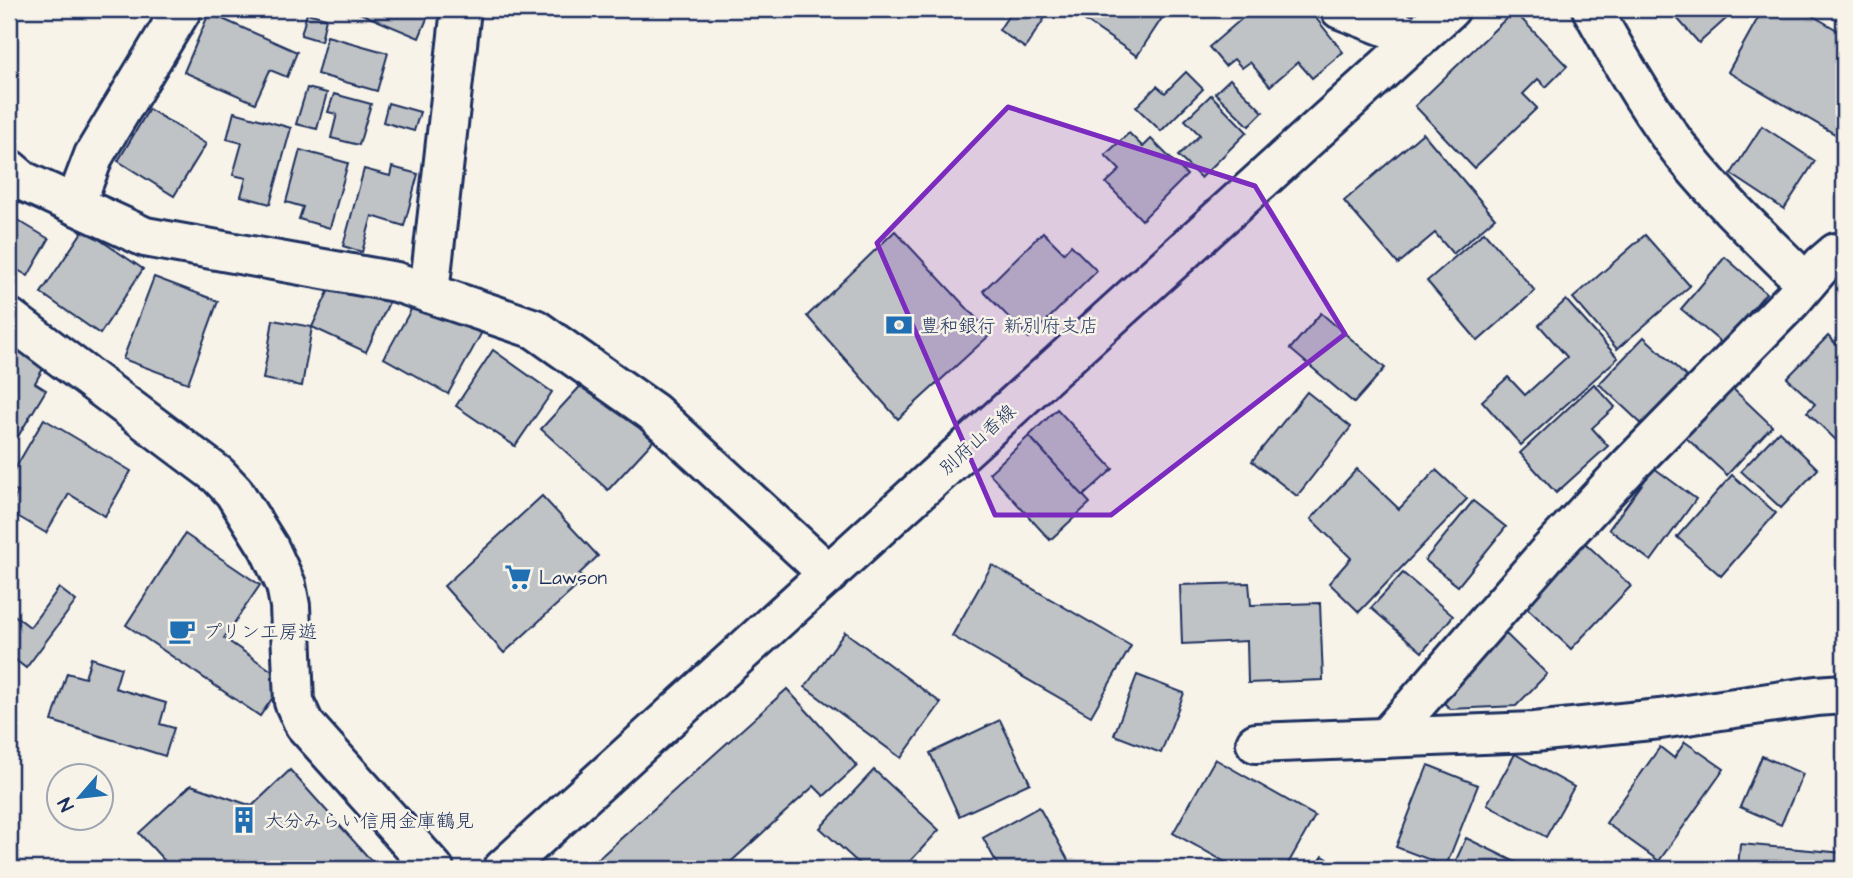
<svg xmlns="http://www.w3.org/2000/svg" width="1853" height="878" viewBox="0 0 1853 878" font-family="'Architects Daughter','Klee One',sans-serif">
	<rect width="100%" height="100%" fill="#f7f3e8"/>
	<filter id="ink" filterUnits="userSpaceOnUse"><feTurbulence type="fractalNoise" baseFrequency=".0143" numOctaves="2"/><feDisplacementMap in="SourceGraphic" scale="14" xChannelSelector="R" yChannelSelector="G"/><feConvolveMatrix kernelMatrix="1 2 1 2 8 2 1 2 1" color-interpolation-filters="sRGB"/></filter>
	<g filter="url(#ink)">
		<g fill="#c0c3c5" stroke="#1b2f5e" stroke-width="2">
			<polygon points="350,9 431,9 419,38"/>
			<polygon points="1013,9 1042,9 1048,13 1025,48 999,30"/>
			<polygon points="1068,9 1168,9 1137,56"/>
			<polygon points="1253,9 1275,9 1315,17 1343,52 1312,78 1298,62 1270,86 1250,62 1242,68 1234,59 1225,66 1209,47"/>
			<polygon points="1669,9 1737,9 1699,43"/>
			<polygon points="1763,9 1801,9 1844,34 1844,117 1835,134 1728,72"/>
			<polygon points="1514,11 1567,66 1546,87 1538,79 1523,94 1537,108 1474,168 1415,106"/>
			<polygon points="209,13 297,52 287,77 270,70 255,103 184,72"/>
			<polygon points="307,13 326,18 321,41 301,35"/>
			<polygon points="327,36 388,53 377,91 317,74"/>
			<polygon points="1186,72 1203,89 1161,131 1136,107 1157,86 1165,93"/>
			<polygon points="1230,79 1263,112 1249,126 1215,93"/>
			<polygon points="307,88 327,93 317,129 296,124"/>
			<polygon points="334,94 371,104 359,145 331,138 337,114 328,112"/>
			<polygon points="1211,95 1247,132 1201,178 1178,156 1200,135 1185,120"/>
			<polygon points="388,103 420,112 414,131 383,122"/>
			<polygon points="149,109 206,144 174,196 118,161"/>
			<polygon points="234,112 291,128 270,204 241,196 246,178 233,175 242,143 227,139"/>
			<polygon points="1762,126 1815,161 1784,209 1731,174"/>
			<polygon points="1129,133 1143,147 1151,139 1187,175 1142,220 1106,183 1120,170 1105,155"/>
			<polygon points="1423,133 1495,218 1453,254 1435,233 1398,264 1344,201"/>
			<polygon points="300,150 348,163 330,228 299,219 303,207 286,202"/>
			<polygon points="392,167 418,174 404,226 372,216 362,252 343,246 364,169 390,176"/>
			<polygon points="9,215 49,239 28,276 9,265"/>
			<polygon points="84,229 143,269 100,334 41,293"/>
			<polygon points="895,231 991,334 898,419 807,316"/>
			<polygon points="1043,232 1064,253 1071,245 1097,271 1029,338 983,291"/>
			<polygon points="1484,232 1535,291 1478,341 1427,281"/>
			<polygon points="1645,235 1690,286 1617,349 1573,298"/>
			<polygon points="1725,257 1766,293 1723,344 1681,309"/>
			<polygon points="337,272 392,296 366,352 312,327"/>
			<polygon points="154,277 218,301 188,383 123,359"/>
			<polygon points="418,297 482,332 448,394 384,358"/>
			<polygon points="1566,300 1618,358 1521,445 1482,401 1508,377 1525,395 1567,357 1539,325"/>
			<polygon points="1321,313 1385,368 1354,403 1290,349"/>
			<polygon points="273,320 312,327 302,386 263,379"/>
			<polygon points="1828,336 1844,352 1844,448 1807,412 1815,404 1787,378"/>
			<polygon points="1644,337 1690,380 1646,428 1599,384"/>
			<polygon points="9,343 45,365 35,383 46,390 17,438 9,433"/>
			<polygon points="493,350 552,392 515,446 456,406"/>
			<polygon points="587,379 654,440 608,490 541,429"/>
			<polygon points="1594,384 1615,407 1592,428 1608,446 1556,493 1520,453"/>
			<polygon points="1730,386 1772,426 1727,475 1684,436"/>
			<polygon points="1307,392 1351,427 1297,496 1252,461"/>
			<polygon points="1057,409 1113,469 1083,496 1029,436"/>
			<polygon points="44,419 131,471 105,516 69,494 46,533 9,511 9,508 18,492 9,486 9,479"/>
			<polygon points="1779,431 1818,469 1781,508 1741,471"/>
			<polygon points="1029,436 1090,503 1050,540 989,473"/>
			<polygon points="1654,468 1696,499 1651,561 1609,529"/>
			<polygon points="1357,469 1399,509 1436,470 1467,499 1359,612 1329,583 1351,558 1311,519"/>
			<polygon points="1732,475 1776,513 1721,576 1677,537"/>
			<polygon points="542,496 598,556 579,574 584,580 504,653 444,586"/>
			<polygon points="1473,501 1506,527 1458,586 1425,560"/>
			<polygon points="185,534 260,585 224,638 285,680 260,716 126,625"/>
			<polygon points="1584,542 1631,586 1571,649 1524,605"/>
			<polygon points="992,565 1131,646 1091,716 952,636"/>
			<polygon points="1403,573 1453,616 1422,652 1371,608"/>
			<polygon points="1249,583 1251,605 1320,603 1323,680 1248,683 1247,641 1182,644 1180,585"/>
			<polygon points="59,588 76,601 26,668 9,655 9,611 30,627"/>
			<polygon points="1501,629 1547,674 1516,706 1450,709 1437,696"/>
			<polygon points="845,632 941,703 901,758 805,687"/>
			<polygon points="91,658 121,668 115,688 166,703 160,724 174,728 165,756 52,721 67,673 85,678"/>
			<polygon points="1137,675 1184,693 1161,753 1114,735"/>
			<polygon points="787,689 857,766 824,796 814,786 723,869 587,869"/>
			<polygon points="1000,720 1030,783 959,816 930,753"/>
			<polygon points="1685,742 1724,769 1659,861 1606,823 1660,747 1674,758"/>
			<polygon points="1515,754 1574,787 1546,837 1487,804"/>
			<polygon points="1762,756 1803,774 1781,825 1740,807"/>
			<polygon points="1215,759 1315,816 1285,869 1238,869 1173,833"/>
			<polygon points="1428,765 1478,785 1446,866 1396,847"/>
			<polygon points="290,770 377,867 375,869 172,869 139,833 191,785 252,806"/>
			<polygon points="874,770 939,830 903,869 865,869 820,828"/>
			<polygon points="1039,807 1073,869 1000,869 983,838"/>
			<polygon points="1466,838 1528,868 1527,869 1452,869"/>
			<polygon points="1740,844 1844,853 1844,869 1738,869"/>
			<polygon points="1323,856 1343,869 1314,869"/>
		</g>
		<g fill="none" stroke-linecap="round" stroke-linejoin="round">
			<defs>
				<g id="minor">
					<polyline points="1340,9 1418,39"/>
					<path d="M1592,9C1617,54 1643,100 1674,142C1712,193 1761,238 1806,283"/>
					<polyline points="9,169 23,181 145,237 396,282 535,329 653,412 829,574"/>
					<polyline points="75,205 94,155 182,9"/>
					<polyline points="429,293 461,9"/>
					<polyline points="9,318 218,475 234,492 269,548 286,585 290,606 294,702 304,724 434,869"/>
					<polyline points="1386,738 1546,555 1630,465 1792,300 1822,265 1836,253 1844,253"/>
					<polyline points="1256,743 1534,732 1660,719 1816,696 1844,694"/>
				</g>
				<polyline id="major" points="503,869 1450,9"/>
			</defs>
			<use href="#minor" stroke="#1b2f5e" stroke-width="44"/>
			<use href="#major" stroke="#1b2f5e" stroke-width="44"/>
			<use href="#minor" stroke="#f7f3e8" stroke-width="38"/>
			<use href="#major" stroke="#f7f3e8" stroke-width="38"/>
		</g>
	</g>
	<path fill="#7b2cbf" fill-opacity="0.2" stroke="#7b2cbf" stroke-width="5" stroke-linejoin="round" d="M1008,107L1255,186L1345,334L1111,515H995L877,243Z"/>
	<defs>
		<symbol id="bank-bare" viewBox="-9 -9 18 18"><path d="M-6-4H6V4H-6ZM0-2.3a2.3 2.3 0 1 0 0 4.6a2.3 2.3 0 1 0 0-4.6Z" fill="#1f6fb2" stroke="#f7f3e8" stroke-width="2.5" paint-order="stroke"/></symbol>
		<symbol id="supermarket-bare" viewBox="-9 -9 18 18"><path d="M-6-5.5h2.5l.6 2H6L4.5 2H-2.5L-4.4-4H-6ZM-1.5 3.2a1.3 1.3 0 1 0 .1 0ZM3 3.2a1.3 1.3 0 1 0 .1 0Z" fill="#1f6fb2" stroke="#f7f3e8" stroke-width="2.5" paint-order="stroke"/></symbol>
		<symbol id="cafe-bare" viewBox="-9 -9 18 18"><path d="M-5.5-4.5H6V0H3Q3 3.5 0 3.5H-2.5Q-5.5 3.5-5.5 0ZM3-3.2v2h1.7v-2ZM-6 4.5H4V6H-6Z" fill="#1f6fb2" stroke="#f7f3e8" stroke-width="2.5" paint-order="stroke"/></symbol>
		<symbol id="building-bare" viewBox="-9 -9 18 18"><path d="M-4-6H4V6H1V3H-1V6H-4ZM-2.5-4.3h1.7v1.8h-1.7ZM.8-4.3h1.7v1.8H.8ZM-2.5-1h1.7V.8h-1.7ZM.8-1h1.7V.8H.8Z" fill="#1f6fb2" stroke="#f7f3e8" stroke-width="2.5" paint-order="stroke"/></symbol>
	</defs>
	<g fill-rule="evenodd">
		<use href="#bank-bare" x="880" y="306" width="38" height="38"/>
		<use href="#supermarket-bare" x="499" y="558" width="38" height="38"/>
		<use href="#cafe-bare" x="163" y="612" width="38" height="38"/>
		<use href="#building-bare" x="225" y="801" width="38" height="38"/>
	</g>
	<g text-anchor="middle" stroke-width="5" stroke-linejoin="round" paint-order="stroke">
		<g font-size="19" fill="#1b2f5e" stroke="#f7f3e8" text-anchor="start">
			<text x="920" y="332">豊和銀行 新別府支店</text>
			<text x="539" y="584">Lawson</text>
			<text x="203" y="638">プリン工房遊</text>
			<text x="265" y="827">大分みらい信用金庫鶴見</text>
		</g>
		<g font-size="19" fill="#1b2f5e" stroke="#f7f3e8">
			<text transform="translate(977 439) rotate(-42)" y="7">別府山香線</text>
		</g>
	</g>
	<rect width="1853" height="878" fill="none" stroke="#f7f3e8" stroke-width="35"/>
	<rect x="18" y="18" width="1818" height="843" fill="none" stroke="#1b2f5e" stroke-width="2.5" filter="url(#ink)"/>
	<g transform="translate(80 797) rotate(242)"><circle r="33" fill="#f7f3e8" stroke="#9fa5b1" stroke-width="2"/>
	<path d="M0-5L12 26L0 18L-12 26Z" fill="#1f6fb2"/>
	<text y="-10" font-size="19" font-weight="bold" text-anchor="middle" fill="#1b2f5e">N</text>
	</g>
</svg>
